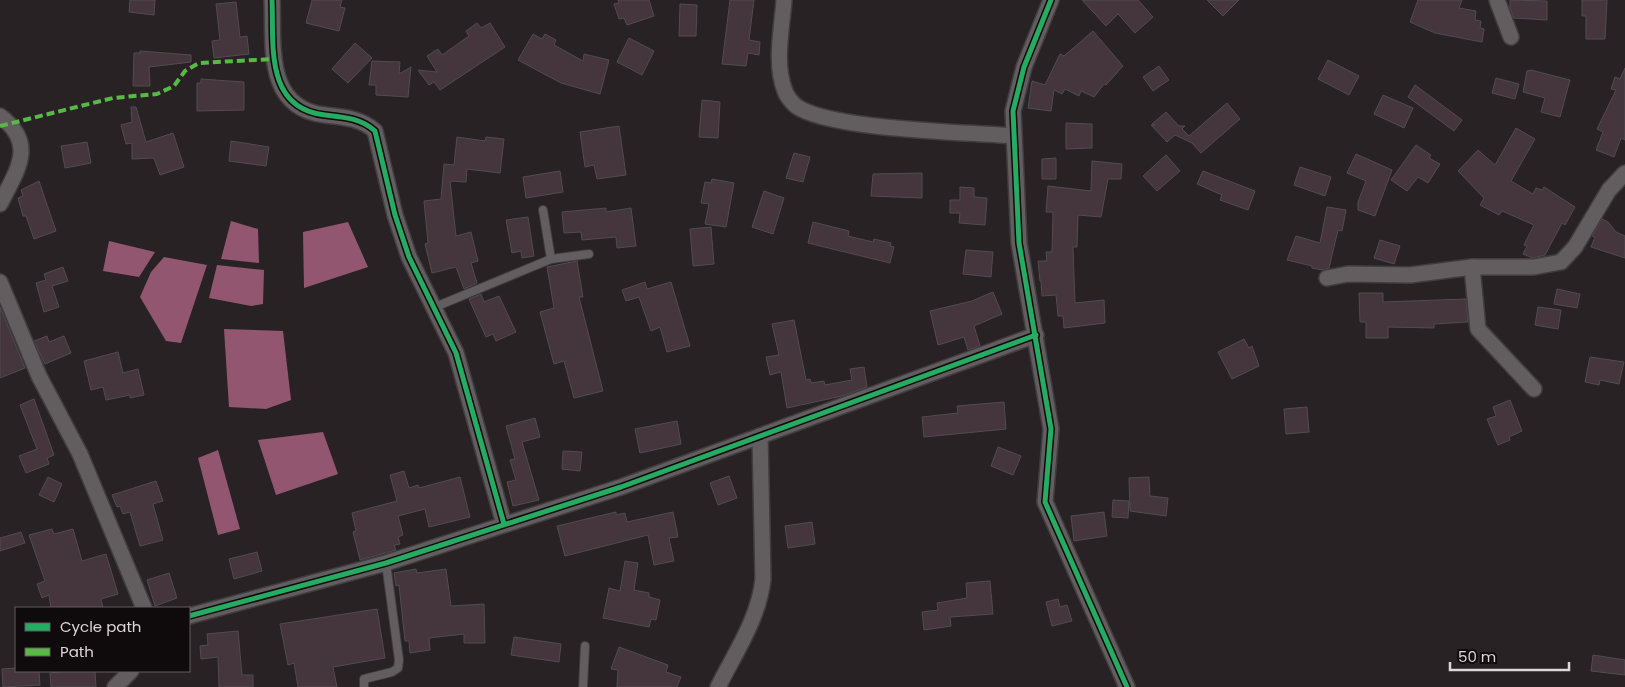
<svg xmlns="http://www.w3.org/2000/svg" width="1625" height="687" viewBox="0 0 1625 687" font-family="Poppins,sans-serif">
	<rect width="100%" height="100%" fill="#282225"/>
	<g fill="#935670">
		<polygon points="231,221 258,229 259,263 221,259"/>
		<polygon points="348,222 368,267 304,288 303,232"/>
		<polygon points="109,241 155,252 139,277 103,271"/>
		<polygon points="164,257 207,265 181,343 166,341 140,297 151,272"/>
		<polygon points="217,265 264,270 263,304 251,306 209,298"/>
		<polygon points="224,329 283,331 291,400 266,409 229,407"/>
		<polygon points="323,432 338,474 276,495 258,440"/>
		<polygon points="218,450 240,529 218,535 198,458"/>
	</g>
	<g fill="#44363c" stroke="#514c4f">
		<polygon points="130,0 155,0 154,15 129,12"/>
		<polygon points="312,0 342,0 340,7 345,8 339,31 306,23"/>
		<polygon points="618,0 649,0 654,16 627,25 624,18 619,19 614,4 619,3"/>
		<polygon points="730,0 754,0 749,40 760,42 759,55 748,53 746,66 722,64"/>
		<polygon points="1082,0 1138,0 1153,17 1135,33 1118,14 1106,26"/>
		<polygon points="1207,0 1239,0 1223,16"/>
		<polygon points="1418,0 1462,0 1459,8 1476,11 1475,20 1481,21 1480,28 1484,29 1482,42 1435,33 1410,22"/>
		<polygon points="1510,0 1547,1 1547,20 1514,18 1510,8"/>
		<polygon points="1582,0 1607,0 1605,39 1586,39 1586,16 1582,16"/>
		<polygon points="236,2 240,37 247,36 249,54 214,58 212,41 220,40 216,4"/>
		<polygon points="680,4 697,5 696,36 679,36"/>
		<polygon points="477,23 481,28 490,23 505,47 440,90 434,82 429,85 418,70 437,72 427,56 438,49 442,55 462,41 469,36 466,31"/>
		<polygon points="1093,31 1123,66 1106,85 1104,84 1094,97 1081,91 1079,96 1065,89 1062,94 1054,90 1051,111 1028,108 1032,81 1045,85 1060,54 1064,56"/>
		<polygon points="533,34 542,39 545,34 556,40 554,45 583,61 584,54 609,60 600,94 561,83 518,60"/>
		<polygon points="629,38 654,51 642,75 617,62"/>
		<polygon points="355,43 372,58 348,83 332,69"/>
		<polygon points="140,51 191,55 191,62 149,67 150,86 133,86 134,53 140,53"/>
		<polygon points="1328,60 1359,76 1349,95 1318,79"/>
		<polygon points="372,61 400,62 399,74 411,67 408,97 376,95 376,85 369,85"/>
		<polygon points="1159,66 1169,80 1153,91 1143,77"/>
		<polygon points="1625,68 1625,140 1621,138 1614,157 1596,150 1603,132 1597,129 1616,90 1611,89 1615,77 1620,79"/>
		<polygon points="1531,70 1570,80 1560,117 1541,112 1545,98 1523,92 1527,71"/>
		<polygon points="1496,78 1519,84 1515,99 1492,93"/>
		<polygon points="201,79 244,82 244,110 197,111 197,83 201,83"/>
		<polygon points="1415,85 1462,120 1454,131 1408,97"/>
		<polygon points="1383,95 1413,108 1404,128 1374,114"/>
		<polygon points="702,100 720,102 718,138 699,137"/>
		<polygon points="1227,103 1240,119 1201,153 1192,143 1175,135 1167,142 1151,125 1155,125 1152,124 1166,112 1179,126 1185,126 1182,129 1189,136"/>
		<polygon points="131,107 136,107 146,142 173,133 184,167 160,175 154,158 132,159 132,143 126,144 121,125 132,122"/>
		<polygon points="1066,123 1092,124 1092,148 1066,149"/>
		<polygon points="619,126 626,175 597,179 594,165 585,167 580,132"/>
		<polygon points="1516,128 1535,139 1511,181 1533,194 1536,188 1542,190 1544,187 1575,207 1565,225 1562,223 1545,255 1533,258 1523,254 1527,246 1524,245 1534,225 1502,211 1499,215 1480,205 1484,198 1458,171 1478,150 1495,165"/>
		<polygon points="457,137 485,141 486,137 504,139 500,173 467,169 466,182 450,181 456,236 471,232 478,261 471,263 477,283 464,289 456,267 432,273 425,244 428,243 424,201 441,199 444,164 454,165"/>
		<polygon points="231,141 269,147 266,166 229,161"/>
		<polygon points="87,142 91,163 65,168 61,146"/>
		<polygon points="1416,145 1431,155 1429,158 1440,164 1428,183 1418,177 1407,191 1391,180"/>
		<polygon points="794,153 810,157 803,182 786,178"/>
		<polygon points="1356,154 1392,170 1375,216 1358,210 1358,202 1366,181 1347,173"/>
		<polygon points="1166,155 1180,171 1157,191 1143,176"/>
		<polygon points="1056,158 1056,179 1042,179 1042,159"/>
		<polygon points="1092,161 1122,164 1121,179 1108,179 1101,217 1078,215 1077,247 1073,247 1075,303 1104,300 1105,323 1064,328 1063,316 1058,316 1056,295 1042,296 1041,281 1040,281 1038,261 1047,261 1046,252 1052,252 1053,212 1046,212 1048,186 1091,191"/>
		<polygon points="1300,167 1331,177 1325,196 1294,185"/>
		<polygon points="560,171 563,192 526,198 523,177"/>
		<polygon points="1203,171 1255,191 1248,210 1220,200 1222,195 1197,184"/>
		<polygon points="922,173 922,198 871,196 873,174"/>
		<polygon points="712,179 734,183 726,227 705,224 709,204 701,203 705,182 711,183"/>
		<polygon points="39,181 56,231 34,239 26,216 23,216 18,198 23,196 21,190"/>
		<polygon points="960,187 974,188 974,197 987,198 985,225 959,223 960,213 950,213 950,200 960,200"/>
		<polygon points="764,191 784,198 773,234 752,227"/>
		<polygon points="1327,207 1346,210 1342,231 1338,230 1329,268 1322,270 1312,268 1312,266 1287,260 1296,236 1320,243"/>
		<polygon points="606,208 606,212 631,208 636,246 617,248 616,237 582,240 581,232 564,233 562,212"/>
		<polygon points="528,217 534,256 522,258 521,251 512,253 506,220"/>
		<polygon points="1602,219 1608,222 1616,232 1625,236 1625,258 1591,247 1595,237 1592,236"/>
		<polygon points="813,222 849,231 848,236 873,242 874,239 891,243 890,246 894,247 890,263 808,243"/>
		<polygon points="711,227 714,264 693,266 690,229"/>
		<polygon points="1380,240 1400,246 1394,264 1374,258"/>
		<polygon points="966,250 993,252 991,277 963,274"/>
		<polygon points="577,261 583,297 579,297 603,391 574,398 564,361 554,364 540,312 554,308 547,267"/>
		<polygon points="63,267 68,281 52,286 59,307 44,312 36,283 46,280 44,274"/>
		<polygon points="645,282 647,289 671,282 690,346 667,352 660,327 651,331 639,297 626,301 622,290"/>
		<polygon points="1557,289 1580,294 1577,308 1554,304"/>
		<polygon points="993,292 1002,314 974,326 980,346 968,350 964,337 938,345 930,311 972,301"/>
		<polygon points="1359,293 1383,293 1383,302 1466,299 1468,322 1434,324 1434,328 1388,327 1388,338 1366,338 1366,322 1360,322"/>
		<polygon points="481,294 484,302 499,296 516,332 496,341 493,334 486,337 469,299"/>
		<polygon points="0,307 25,368 0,378"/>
		<polygon points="1538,307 1561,310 1558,329 1535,325"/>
		<polygon points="794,320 806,380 810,379 811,383 824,381 825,385 852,380 850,369 864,367 867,387 842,396 787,408 781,372 770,375 766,357 779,355 772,324"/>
		<polygon points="47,336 49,342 64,336 71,353 45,364 34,341"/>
		<polygon points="1244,339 1249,348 1252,346 1259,366 1232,379 1218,352"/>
		<polygon points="118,352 123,373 138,369 144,395 130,398 130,395 106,400 103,387 91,390 84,361"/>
		<polygon points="1590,357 1624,362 1619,384 1600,380 1599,385 1585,382"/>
		<polygon points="34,399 54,455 47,458 49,464 26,473 19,456 37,449 20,405"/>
		<polygon points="1510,400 1522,431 1509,437 1510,440 1498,445 1487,419 1496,416 1493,407"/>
		<polygon points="1004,402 1006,429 924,437 922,417 958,413 957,406"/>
		<polygon points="1307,407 1309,432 1286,434 1284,409"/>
		<polygon points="535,418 540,437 522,442 539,500 513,506 507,482 516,480 510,460 515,459 506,426"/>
		<polygon points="677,421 681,444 640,453 635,429"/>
		<polygon points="998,447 1021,456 1013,475 991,466"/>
		<polygon points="563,451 582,452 580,471 562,469"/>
		<polygon points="404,471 409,488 418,485 419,488 460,477 470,517 429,527 425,509 398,516 403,535 398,537 400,544 394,545 396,550 360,560 353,532 356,531 352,513 397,501 390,475"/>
		<polygon points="729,476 737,498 718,505 710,483"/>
		<polygon points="48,477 62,484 54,502 39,495"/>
		<polygon points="1149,477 1150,496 1168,498 1166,516 1130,511 1129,478"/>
		<polygon points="156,481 163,501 153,504 163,540 140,546 130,512 123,514 120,506 117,507 112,495"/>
		<polygon points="1113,500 1129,501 1128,518 1112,517"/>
		<polygon points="616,512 616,515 625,513 627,522 673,512 678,537 669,538 674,561 654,565 648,535 565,556 557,526"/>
		<polygon points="1104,512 1107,536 1074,541 1071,516"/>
		<polygon points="812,522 815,544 788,548 785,526"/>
		<polygon points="52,529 54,534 73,529 82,561 106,554 118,594 101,599 103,608 51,608 49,595 42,598 37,584 45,581 29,535"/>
		<polygon points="21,532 25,543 0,551 0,538"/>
		<polygon points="257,552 262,571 234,579 229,559"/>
		<polygon points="625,561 638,563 634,590 649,593 649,597 660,600 656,620 651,619 649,627 603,618 609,588 620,591"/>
		<polygon points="416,569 417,573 446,569 451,606 484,604 485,643 464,643 464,634 429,638 430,650 410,653 409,641 405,641 399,585 396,586 394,573"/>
		<polygon points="169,573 177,598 155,606 147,580"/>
		<polygon points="990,581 993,614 950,617 951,626 924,630 922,612 938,610 937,603 967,598 966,583"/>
		<polygon points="1058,599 1060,607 1067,605 1072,621 1052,626 1046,602"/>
		<polygon points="377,609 385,658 333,667 337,687 298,687 294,663 288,665 280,624"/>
		<polygon points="238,631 242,675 253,675 253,687 219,687 218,657 201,659 200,646 208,645 207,634"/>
		<polygon points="514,637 561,644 559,662 511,655"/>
		<polygon points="619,647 668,665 666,672 681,677 677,687 617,687 618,670 611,669"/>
		<polygon points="1593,655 1625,660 1625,675 1591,671"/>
		<polygon points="16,668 16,671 39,671 40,685 3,687 2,669"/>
		<polygon points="68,671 95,671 96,687 51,687 50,673"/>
	</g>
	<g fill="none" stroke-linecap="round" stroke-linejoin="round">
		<defs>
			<g id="lane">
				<polyline points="543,210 551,259"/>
				<polyline points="435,307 551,259 589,254"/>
				<polyline points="364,687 364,679 392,672 398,668 399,660 386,563"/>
				<polyline points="583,687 585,646"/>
			</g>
			<g id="street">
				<path d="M272,0C274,44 264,108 325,115C343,117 361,118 375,131L395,215L409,257L456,353L504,524"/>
				<path d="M784,0C782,28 774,64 785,91C786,95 792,103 796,106C829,130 967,132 1013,136"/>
				<polyline points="1051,0 1024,67 1013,111 1019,243 1051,429 1045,502 1127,687"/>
				<polyline points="1497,0 1511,37"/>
				<path d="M0,116C38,144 16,172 0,204"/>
				<polyline points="1472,267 1478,329 1534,389"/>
				<polyline points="1327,278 1348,274 1410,275 1472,267 1534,267 1561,262 1575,247 1609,190 1625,173"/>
				<polyline points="0,282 39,376 80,454 144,608"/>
				<polyline points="189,616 386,563 621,487 1036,335"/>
				<polyline points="115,687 131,671"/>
				<path d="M718,687C735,653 759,618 763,579L760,436"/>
			</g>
		</defs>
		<use href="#lane" stroke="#413d3f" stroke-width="10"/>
		<use href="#street" stroke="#413d3f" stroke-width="18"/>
		<use href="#lane" stroke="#625e60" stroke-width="8"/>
		<use href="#street" stroke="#625e60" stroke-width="15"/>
		<polyline stroke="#58b947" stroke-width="4" stroke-dasharray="8 4" stroke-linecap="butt" points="0,126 113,98 157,94 174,86 185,71 199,63 273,59"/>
		<defs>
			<g id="cycleway">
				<path d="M272,0C274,44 264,108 325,115C343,117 361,118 375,131L395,215L409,257L456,353L504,524"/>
				<polyline points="1051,0 1024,67 1013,111 1019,243 1051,429 1045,502 1127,687"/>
				<polyline points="189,616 386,563 621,487 1036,335"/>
			</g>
		</defs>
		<use href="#cycleway" stroke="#0f0b0d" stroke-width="8"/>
		<use href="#cycleway" stroke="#26ab63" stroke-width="5"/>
	</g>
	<rect x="15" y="607" width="175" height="65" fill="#0f0b0d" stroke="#625d5f"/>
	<rect x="25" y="623" width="25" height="8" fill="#26ab63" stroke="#625d5f"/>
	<text x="60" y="632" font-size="15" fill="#ded7d9">Cycle path</text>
	<rect x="25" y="648" width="25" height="8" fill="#58b947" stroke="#625d5f"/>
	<text x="60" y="657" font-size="15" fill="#ded7d9">Path</text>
	<path d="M1450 662v8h119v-8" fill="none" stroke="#ded7d9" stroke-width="2.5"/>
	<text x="1458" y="662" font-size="15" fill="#ded7d9" stroke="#0f0b0d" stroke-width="4" paint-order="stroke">50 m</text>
</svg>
